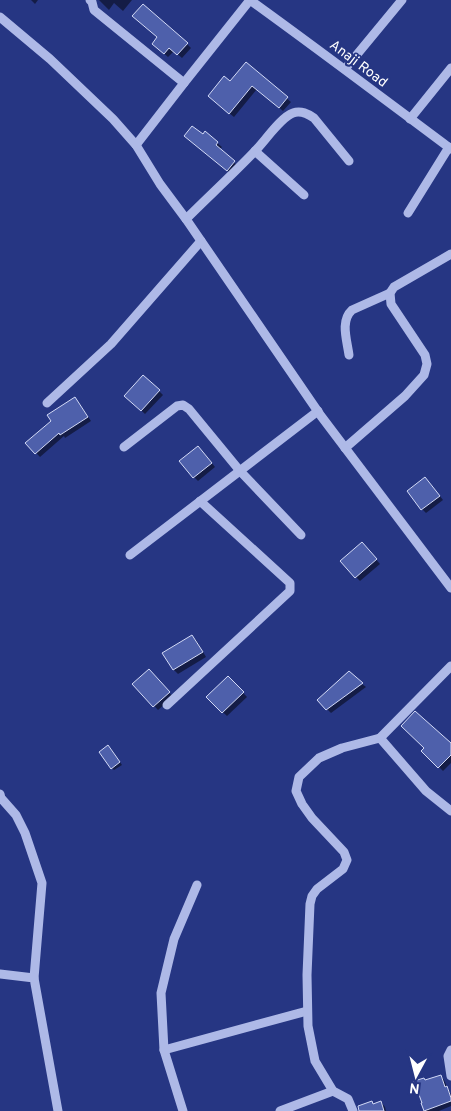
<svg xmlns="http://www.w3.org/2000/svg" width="451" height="1111" viewBox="0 0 451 1111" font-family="Overpass,sans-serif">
	<rect width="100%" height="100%" fill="#263683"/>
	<g fill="#0007">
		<polygon points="31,0 38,0 35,4"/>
		<polygon points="99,0 132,0 123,11 114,3 109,10"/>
		<polygon points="187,44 191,48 182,58 174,51 168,57 158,48"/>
		<polygon points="246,64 291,102 283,111 257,89 234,117 213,100"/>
		<polygon points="205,133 222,147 219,150 238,166 231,174 190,140 203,136"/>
		<polygon points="159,391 163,395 145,414 126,396"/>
		<polygon points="75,399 79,403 91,421 65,438 64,436 40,457 27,443"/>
		<polygon points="202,451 215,467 198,481 194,477"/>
		<polygon points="429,482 443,500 426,513 422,509"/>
		<polygon points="366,548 380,564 360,581 356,577"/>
		<polygon points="192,636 196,640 206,657 178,674 174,670 164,653"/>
		<polygon points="149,671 173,697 158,710 134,684"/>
		<polygon points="228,677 247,697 227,716 207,697"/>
		<polygon points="362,684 366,687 331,713 327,709"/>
		<polygon points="451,745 451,763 443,771 423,751 426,748"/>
		<polygon points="111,749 122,765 114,770 112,768"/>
		<polygon points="440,1076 444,1080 451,1095 451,1106 439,1111 425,1111 426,1081"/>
		<polygon points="381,1102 385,1107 386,1111 360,1111 372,1103 374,1105"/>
	</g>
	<g fill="#4e60ab" stroke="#d2d9f6">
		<polygon points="143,4 188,43 177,55 169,48 164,54 152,44 157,37 132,16"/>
		<polygon points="246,62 288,97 279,108 252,86 229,114 208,96 224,76 230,81"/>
		<polygon points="192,126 203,134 205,131 218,142 216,145 235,161 227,171 184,136"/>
		<polygon points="143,375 160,390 141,411 124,396"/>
		<polygon points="75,397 88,417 60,435 59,433 35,454 25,443 51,421 47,415"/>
		<polygon points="198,446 212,463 193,478 179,461"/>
		<polygon points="425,477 440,496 421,510 407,491"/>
		<polygon points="362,542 377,559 355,578 340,561"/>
		<polygon points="192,635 203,652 173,670 162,653"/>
		<polygon points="149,669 170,692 153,707 132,684"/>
		<polygon points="349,671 363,683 326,710 317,700"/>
		<polygon points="228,676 244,692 222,713 206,697"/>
		<polygon points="415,711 451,743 451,755 438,768 421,751 424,748 401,726"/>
		<polygon points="108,745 120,762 111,769 99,752"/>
		<polygon points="441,1075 445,1087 447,1086 451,1098 451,1101 424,1111 421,1103 422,1103 414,1081 424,1078 425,1080"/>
		<polygon points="372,1101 373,1104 381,1101 384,1111 359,1111 358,1106"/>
	</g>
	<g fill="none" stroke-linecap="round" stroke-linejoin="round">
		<g stroke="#aeb9e7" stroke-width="9">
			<polyline points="90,0 92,2 94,10 184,83"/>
			<path d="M250,0C318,49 384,99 451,149"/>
			<polyline points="0,17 50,59 113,119 136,145 160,184 186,219 321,416 451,588"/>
			<polyline points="345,69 402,0"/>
			<polyline points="410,119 451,68"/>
			<polyline points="136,145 184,83 250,0"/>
			<polyline points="255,151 304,195"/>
			<polyline points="408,213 449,147"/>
			<path d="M186,219C209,196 233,174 255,151C265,141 281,117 293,113C301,110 308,114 314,118L349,161"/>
			<path d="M349,355C347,340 340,321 352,310L390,293"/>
			<polyline points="47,403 111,344 201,241"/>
			<polyline points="124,447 177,406 183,405 189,409 240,471 301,535"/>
			<polyline points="345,448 405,396 424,375 427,364 425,355 391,304 390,293 394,287 451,254"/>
			<polyline points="130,555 318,411"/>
			<polyline points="451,666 380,738 426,791 451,811"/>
			<polyline points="167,705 290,591 290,583 200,501"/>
			<polyline points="0,794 1,798 16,815 25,833 42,883 34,978"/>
			<polyline points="0,974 34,978 58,1111"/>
			<polyline points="164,1050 307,1011"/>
			<polyline points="451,1050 448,1056 451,1076"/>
			<polyline points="183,1111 164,1050 161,993 174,939 197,885"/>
			<polyline points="280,1111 333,1091"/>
			<polyline points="353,1111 348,1099 333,1091 315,1061 308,1026 307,975 310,904 312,896 317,889 343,869 347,860 344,852 312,818 302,804 296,791 299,777 319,758 342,748 380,738"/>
		</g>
	</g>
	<g text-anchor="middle" stroke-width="4.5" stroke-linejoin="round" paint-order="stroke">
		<g font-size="14" fill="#fff" stroke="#263683">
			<text transform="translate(359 63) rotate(37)" y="5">Anaji Road</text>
		</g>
	</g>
	<g transform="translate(416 1076) rotate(187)" stroke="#263683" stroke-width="4" paint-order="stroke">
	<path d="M0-4L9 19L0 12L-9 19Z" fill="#ffffff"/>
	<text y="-8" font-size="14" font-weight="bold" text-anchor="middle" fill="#ffffff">N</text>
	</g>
</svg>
